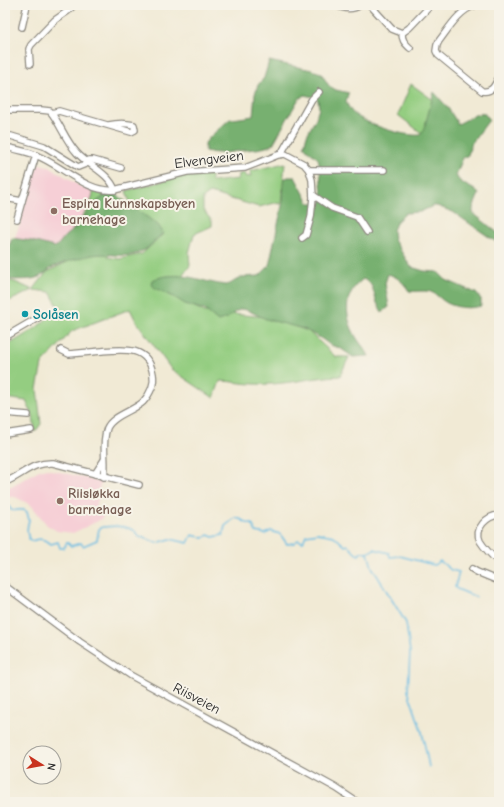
<svg xmlns="http://www.w3.org/2000/svg" width="504" height="807" viewBox="0 0 504 807" font-family="'Comic Neue',sans-serif">
	<rect width="100%" height="100%" fill="#f7f3e8"/>
	<filter id="ink" filterUnits="userSpaceOnUse"><feTurbulence type="fractalNoise" baseFrequency=".025" numOctaves="2"/><feDisplacementMap in="SourceGraphic" scale="8" xChannelSelector="R" yChannelSelector="G"/><feConvolveMatrix kernelMatrix="1 2 1 2 8 2 1 2 1" color-interpolation-filters="sRGB"/></filter>
	<filter id="wash" filterUnits="userSpaceOnUse"><feTurbulence type="fractalNoise" baseFrequency=".012" numOctaves="4" result="noise"/><feDisplacementMap in="SourceGraphic" scale="16" xChannelSelector="R" yChannelSelector="G"/><feGaussianBlur stdDeviation="0.9" result="paint"/><feColorMatrix in="noise" values="0 0 0 0 0 0 0 0 0 0 0 0 0 0 0 0 0 1.4 0 .05"/><feComposite in="paint" operator="in"/></filter>
	<g filter="url(#wash)">
		<rect width="100%" height="100%" fill="#f1ead5"/>
		<g fill="#f6cfd6">
			<polygon points="40,164 50,167 81,187 94,190 90,205 58,252 10,250 22,219 21,216 37,166"/>
			<polygon points="47,469 102,482 97,493 100,495 95,508 105,512 102,519 73,533 57,531 47,525 31,505 15,497 5,497 5,488 14,485 39,470"/>
		</g>
		<g fill="#94cd81" stroke="#607c56">
			<polygon points="411,84 436,102 424,135 398,115"/>
			<path d="M285,163L281,204L275,203L259,207L210,193L203,198V210L212,221V226L194,234L189,253L190,266L166,293L205,312L268,317L308,331L336,357H349L340,376C311,377 283,386 254,384C242,384 232,381 220,381L214,398L171,369L136,321L130,309L72,331L42,364L37,389L41,424L35,432L33,416L26,401L5,398V347L36,328L59,308L50,292L33,290L5,303V280L15,282L33,290L47,272L71,260L66,240L90,205L94,190L102,194L113,196L118,248L107,257L119,259L142,254L163,234L133,211L126,191L185,175L211,172L212,182L238,179L239,174L244,173L246,177L251,176L250,171Z"/>
		</g>
		<g fill="#77b06f" stroke="#516e4d">
			<path d="M269,61L312,70L321,73L329,86L336,90L349,93L348,94L346,102C348,106 350,110 353,113C365,124 404,137 420,135L424,129L434,92L448,108L458,124L475,115L484,113L489,120L471,144L468,155L463,158L456,175C460,186 473,186 479,194L473,208V213L499,234V244L453,212L437,206H433L420,212L406,213L397,221L393,230L394,240L411,267L424,271L438,272L446,280L476,293L481,299V306C470,309 457,308 447,303C441,300 437,294 431,292C426,290 415,292 409,291C403,282 398,277 388,274L385,283L389,307L382,312C380,308 377,304 376,300C373,290 373,283 363,279C341,295 345,320 358,340C362,346 366,350 369,356L353,357L340,348L330,345L322,339L304,329L266,319L247,310L241,309L235,312L227,318L218,321L205,310L185,304L174,297L155,288L151,284L152,280C180,269 197,281 225,285L230,284L241,277L259,276L269,266L283,201L284,179L288,177H295L309,203H319L323,198C321,192 320,161 318,159C314,154 308,152 304,146L307,135L316,118L319,108L318,100L314,97L304,95L298,100L273,144C264,149 255,149 245,150C230,152 221,155 205,151V143L211,136L230,119H233L253,116L255,94L258,85L264,78Z"/>
			<path d="M117,195L158,225L164,234H162C154,241 148,250 138,253C123,259 108,252 92,255C79,258 64,262 51,268C47,271 43,275 39,277C29,281 16,279 5,280V254L7,245L10,244L12,238L32,241L54,247L57,246L65,236L74,229L95,203L104,196Z"/>
		</g>
		<g fill="none" stroke-linecap="round" stroke-linejoin="round">
			<g stroke="#67bce3" stroke-width="1.5">
				<path d="M5,507L9,506L11,510C17,512 22,507 27,512L29,520C27,526 26,532 29,539L32,541C38,538 46,539 51,544L58,542L60,548H64L67,542L71,546L81,543L83,546L97,540L99,529L102,527C114,526 133,524 139,537L145,538L157,543L170,539L188,543L192,535L204,538L208,535L213,537L223,535L225,526L235,518L240,519L247,523L252,524L256,532L265,534L271,531L280,534L287,544L294,543L298,540L303,542L306,535L318,533L334,536L345,546L348,545C352,549 354,554 359,555L361,552L368,553L374,549L389,553L390,557L400,556L434,565L440,561L451,570L459,572L455,587L457,589L476,597"/>
				<polyline points="368,553 372,567 406,623 410,652 408,691 422,732 429,767"/>
			</g>
		</g>
	</g>
	<g filter="url(#ink)">
		<g fill="none" stroke-linecap="round" stroke-linejoin="round">
			<defs>
				<g id="minor">
					<path d="M336,5C344,9 353,10 360,5"/>
					<polyline points="370,5 392,29 402,33 409,28 431,5"/>
					<path d="M476,5C459,10 449,28 439,41L437,45L436,51L438,55L482,91C492,93 495,85 499,77"/>
					<polyline points="22,27 27,5"/>
					<path d="M402,33C402,41 405,43 410,48"/>
					<polyline points="30,64 29,49 31,45 55,20 68,11 74,5"/>
					<path d="M10,110H41L50,111C60,123 65,140 77,153C89,166 109,173 115,190"/>
					<path d="M52,113L59,111L131,132L135,130L134,125C126,123 117,123 109,125"/>
					<polyline points="11,136 44,146 78,167 88,163"/>
					<path d="M5,147C15,149 26,151 35,155C61,164 86,193 114,190L187,172L245,168L278,155L285,154L304,164L309,170L312,180L313,197L311,217L306,235L302,238"/>
					<polyline points="281,154 312,99 319,92"/>
					<polyline points="86,162 89,160 93,160 121,168"/>
					<polyline points="309,170 384,170"/>
					<polyline points="313,195 332,208 357,217 367,232"/>
					<polyline points="5,198 22,201 36,155"/>
					<polyline points="17,219 22,201"/>
					<polyline points="5,337 41,316"/>
					<path d="M61,350L69,354C80,353 91,352 102,351C124,349 148,346 153,374C155,385 150,394 143,402C133,411 112,416 107,428C101,444 107,461 104,477"/>
					<polyline points="5,413 28,415"/>
					<polyline points="5,434 31,430"/>
					<polyline points="95,474 104,460"/>
					<path d="M5,482C23,475 32,462 53,463L139,485"/>
					<path d="M499,515C487,516 474,528 480,541C485,549 492,556 499,562"/>
					<polyline points="472,569 477,572 499,581"/>
					<polyline points="5,586 80,642 130,675 336,788 357,802"/>
				</g>
			</defs>
			<use href="#minor" stroke="#8e8a80" stroke-width="8"/>
			<use href="#minor" stroke="#fff" stroke-width="5.5"/>
		</g>
	</g>
	<g fill="#8d6e63" stroke="#f7f3e8" stroke-width="1.5">
		<circle cx="54" cy="211" r="4"/>
		<circle cx="60" cy="501" r="4"/>
	</g>
	<circle fill="#0f9aa8" stroke="#f7f3e8" stroke-width="1.5" cx="25" cy="314" r="4"/>
	<g text-anchor="middle" stroke-width="4" stroke-linejoin="round" paint-order="stroke">
		<g font-size="14" fill="#2b2b2b" stroke="#f7f3e8">
			<text transform="translate(209 159) rotate(-7)" y="5">Elvengveien</text>
			<text transform="translate(197 698) rotate(28)" y="5">Riisveien</text>
		</g>
		<g font-size="14" font-weight="bold" fill="#785e54" stroke="#f7f3e8" text-anchor="start">
			<text x="62" y="208">Espira Kunnskapsbyen<tspan x="62" dy="16">barnehage</tspan></text>
			<text x="68" y="498">Riisløkka<tspan x="68" dy="16">barnehage</tspan></text>
		</g>
		<g font-size="14" font-weight="bold" fill="#0d838f" stroke="#f7f3e8" text-anchor="start">
			<text x="33" y="319">Solåsen</text>
		</g>
	</g>
	<rect width="504" height="807" fill="none" stroke="#f7f3e8" stroke-width="20"/>
	<g transform="translate(42 765) rotate(101)"><circle r="19" fill="#f7f3e8" stroke="#a5a39c"/>
	<path d="M0-3L7 15L0 10L-7 15Z" fill="#c8321e"/>
	<text y="-6" font-size="11" font-weight="bold" text-anchor="middle" fill="#2b2b2b">N</text>
	</g>
</svg>
